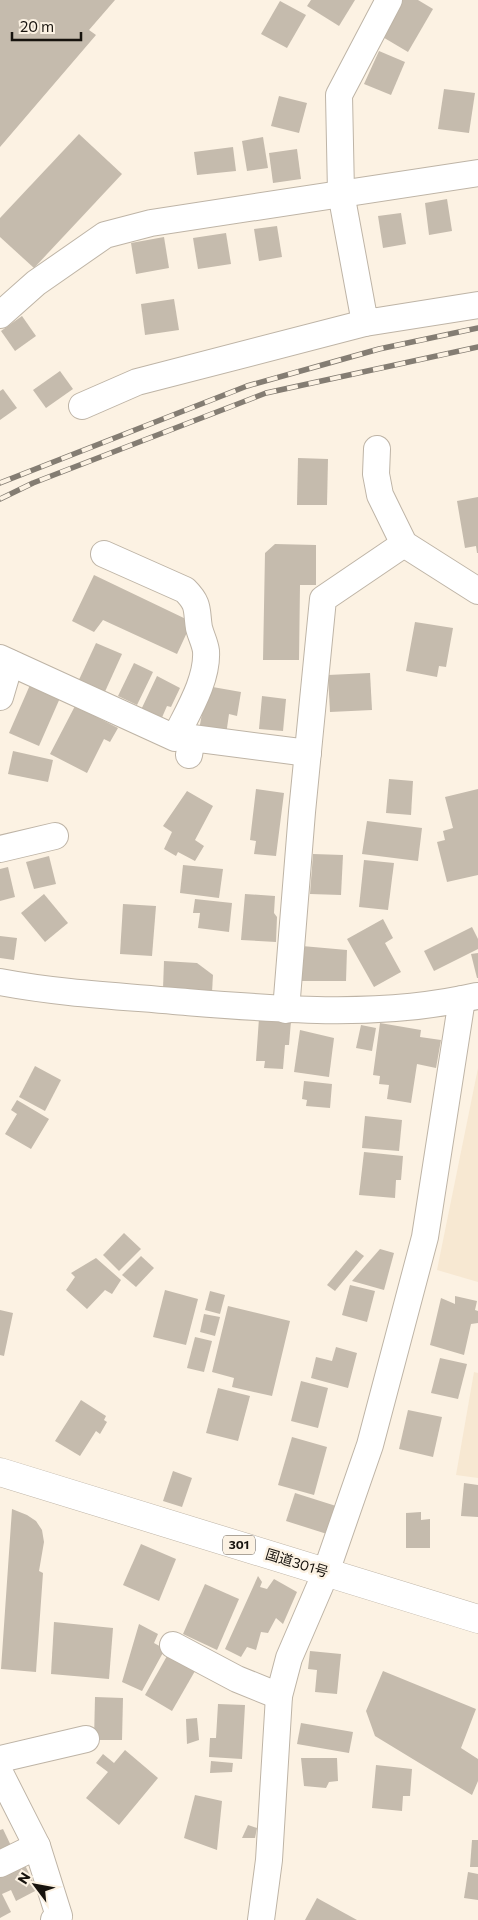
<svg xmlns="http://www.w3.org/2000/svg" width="478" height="1920" viewBox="0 0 478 1920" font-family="Commissioner,'Noto Sans JP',sans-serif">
	<rect width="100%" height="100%" fill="#fcf2e3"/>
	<g fill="#f7e8d2">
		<polygon points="478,1068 478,1282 437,1270"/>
		<polygon points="474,1372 478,1373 478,1478 456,1475"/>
	</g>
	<g fill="#c5bbad">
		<polygon points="0,0 115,0 89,30 96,35 0,147"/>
		<polygon points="311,0 355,0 339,26 307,6"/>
		<polygon points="402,0 418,0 433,9 408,52 381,36"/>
		<polygon points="280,1 306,15 287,48 261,34"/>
		<polygon points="379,51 405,62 391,95 364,84"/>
		<polygon points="444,89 475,93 469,133 438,129"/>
		<polygon points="279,96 307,103 299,133 271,126"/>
		<polygon points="79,134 122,174 34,268 0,237 0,218"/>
		<polygon points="263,137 268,168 247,171 242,141"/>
		<polygon points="233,147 236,171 197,175 194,152"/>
		<polygon points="297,149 301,179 273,183 269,153"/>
		<polygon points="447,199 452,231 429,235 425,203"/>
		<polygon points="401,213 406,244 383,248 378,216"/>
		<polygon points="277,226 282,257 259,261 254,229"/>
		<polygon points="226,233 231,264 198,269 193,238"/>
		<polygon points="164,237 169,268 136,274 131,243"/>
		<polygon points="174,299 179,330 145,335 141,304"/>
		<polygon points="22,316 36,336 15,351 1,331"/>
		<polygon points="60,371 73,389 46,408 33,390"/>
		<polygon points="3,389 17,408 0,420 0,391"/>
		<polygon points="298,458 328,459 327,505 297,505"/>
		<polygon points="478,497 478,553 477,553 476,546 465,548 457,501"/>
		<polygon points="275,544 316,545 316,585 300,585 299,660 263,660 265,553"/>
		<polygon points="94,575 188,620 190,626 177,654 103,620 94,632 72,621"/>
		<polygon points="415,622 453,628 446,667 439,666 437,677 406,671"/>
		<polygon points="96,643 122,654 103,696 77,684"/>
		<polygon points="134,663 153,672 137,705 118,696"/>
		<polygon points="370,673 372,710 330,712 328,675"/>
		<polygon points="157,676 180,688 171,707 167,706 160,722 140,712"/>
		<polygon points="30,685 60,698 39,746 9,733"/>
		<polygon points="207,686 241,692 237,716 229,714 226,735 199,730"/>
		<polygon points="262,696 286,699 283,731 259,729"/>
		<polygon points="75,706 118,728 110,742 104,739 87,773 50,754"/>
		<polygon points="13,751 53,760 48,782 8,774"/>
		<polygon points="389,779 413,781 411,815 386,813"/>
		<polygon points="256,789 284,793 276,856 254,854 256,841 250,840"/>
		<polygon points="478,789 478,875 447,882 437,842 445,840 443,831 453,828 445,797"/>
		<polygon points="187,791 213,806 195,840 204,846 195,861 178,852 176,856 164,849 172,832 163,826"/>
		<polygon points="367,821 422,828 418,861 362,854"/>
		<polygon points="313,854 343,855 341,895 310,894"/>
		<polygon points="49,856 56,884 34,889 26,862"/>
		<polygon points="364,860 394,863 388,910 359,907"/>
		<polygon points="183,865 223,869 219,898 180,893"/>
		<polygon points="8,867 15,897 0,901 0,869"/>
		<polygon points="44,894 68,923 45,942 21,913"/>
		<polygon points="245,894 275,896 274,913 277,917 276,942 241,940"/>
		<polygon points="195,899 232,903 229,932 198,928 200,913 193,913"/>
		<polygon points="123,904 156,906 152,956 120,954"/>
		<polygon points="383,919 393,938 385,943 401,972 374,987 347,939"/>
		<polygon points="472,927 478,939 478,949 434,971 424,951"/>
		<polygon points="0,936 17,938 14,960 0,958"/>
		<polygon points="302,946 347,950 346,981 301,981"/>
		<polygon points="478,953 478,978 477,978 471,954"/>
		<polygon points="164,961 197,963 213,975 212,992 163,989"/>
		<polygon points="259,1018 291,1021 289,1045 285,1045 283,1069 264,1068 265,1061 256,1061"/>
		<polygon points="380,1023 421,1030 420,1037 441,1040 436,1068 417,1064 411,1103 387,1099 389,1085 379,1084 380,1076 373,1075"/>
		<polygon points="361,1025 376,1028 372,1051 356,1048"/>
		<polygon points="300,1030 334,1038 329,1077 294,1072"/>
		<polygon points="35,1066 61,1080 45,1111 19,1097"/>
		<polygon points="304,1081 332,1084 330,1108 306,1106 307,1100 302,1099"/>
		<polygon points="17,1100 49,1119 31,1149 5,1134 17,1114 11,1110"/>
		<polygon points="365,1116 402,1120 399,1151 362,1148"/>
		<polygon points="364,1152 403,1156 401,1180 396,1180 395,1198 359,1195"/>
		<polygon points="124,1233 141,1249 119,1271 103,1255"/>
		<polygon points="380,1249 394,1253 384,1290 352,1281"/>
		<polygon points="356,1250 364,1256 335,1291 327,1285"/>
		<polygon points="141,1256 154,1268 136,1287 122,1275"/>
		<polygon points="96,1258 121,1280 112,1294 105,1290 87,1309 66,1290 75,1277 71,1273"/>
		<polygon points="350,1285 375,1291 367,1322 342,1315"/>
		<polygon points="165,1290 198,1299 186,1345 153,1337"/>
		<polygon points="210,1291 225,1295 220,1314 205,1310"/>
		<polygon points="455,1296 477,1301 475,1310 478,1311 478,1323 471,1324 464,1355 430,1345 441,1298 455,1304"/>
		<polygon points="228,1306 290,1321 272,1396 232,1387 234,1378 212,1372"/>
		<polygon points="0,1310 13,1313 4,1356 0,1355"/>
		<polygon points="204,1314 220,1317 215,1336 200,1332"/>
		<polygon points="195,1337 212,1341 204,1372 187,1368"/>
		<polygon points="336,1347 357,1353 348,1388 311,1378 316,1357 332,1361"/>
		<polygon points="440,1358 467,1364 458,1399 431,1393"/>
		<polygon points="301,1381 328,1388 318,1428 291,1421"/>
		<polygon points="218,1388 250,1396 238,1441 206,1433"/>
		<polygon points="81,1400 106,1416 104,1420 107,1422 100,1434 96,1431 80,1456 55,1441"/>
		<polygon points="408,1410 442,1417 433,1457 399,1449"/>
		<polygon points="292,1437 327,1447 314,1495 278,1485"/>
		<polygon points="173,1471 192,1478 182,1507 163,1501"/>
		<polygon points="464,1483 478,1485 478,1517 461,1516"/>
		<polygon points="295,1493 336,1506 327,1534 286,1521"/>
		<polygon points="12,1509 27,1515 36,1521 42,1530 44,1542 39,1571 43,1573 36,1672 1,1669"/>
		<polygon points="421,1512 421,1520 430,1519 430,1548 406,1548 406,1513"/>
		<polygon points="141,1544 176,1559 159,1601 123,1585"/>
		<polygon points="258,1576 262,1582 260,1587 267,1589 274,1579 297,1592 283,1624 276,1618 268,1633 261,1632 256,1650 247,1647 241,1657 225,1649"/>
		<polygon points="205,1584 239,1599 217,1650 183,1634"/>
		<polygon points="54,1622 113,1628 109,1679 51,1674"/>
		<polygon points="139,1624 158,1634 154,1643 165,1649 142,1691 122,1682"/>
		<polygon points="310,1651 341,1654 337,1694 315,1692 317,1670 308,1669"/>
		<polygon points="167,1656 195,1671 172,1711 145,1695"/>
		<polygon points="383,1671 476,1709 461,1748 478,1759 478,1781 472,1795 375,1736 366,1711"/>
		<polygon points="95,1697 123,1698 122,1740 94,1740"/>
		<polygon points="218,1704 245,1705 242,1759 209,1757 210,1738 216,1738"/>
		<polygon points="197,1718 199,1740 187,1744 186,1719"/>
		<polygon points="301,1723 353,1732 349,1753 297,1744"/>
		<polygon points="125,1750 158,1778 119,1825 86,1798 108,1772 96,1763 103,1754 114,1763"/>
		<polygon points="301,1758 337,1758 338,1781 329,1782 326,1788 304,1786"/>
		<polygon points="211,1761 233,1763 232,1772 210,1773"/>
		<polygon points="376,1765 412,1769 410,1796 403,1796 402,1811 372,1808"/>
		<polygon points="195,1795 222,1801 217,1850 184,1838"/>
		<polygon points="248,1825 257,1828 255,1838 242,1838"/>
		<polygon points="3,1829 14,1852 0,1858 0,1830"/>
		<polygon points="472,1840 478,1840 478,1867 470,1867"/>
		<polygon points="24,1863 37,1890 16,1901 11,1890 2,1894 11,1912 0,1918 0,1875"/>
		<polygon points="468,1872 478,1874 478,1900 464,1898"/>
		<polygon points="317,1898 357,1920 305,1920"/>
	</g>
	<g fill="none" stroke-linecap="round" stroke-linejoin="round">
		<defs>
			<g id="street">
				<polyline points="389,0 339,95 341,193 365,323 478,305"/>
				<polyline points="0,315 36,283 105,235 151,223 478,173"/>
				<polyline points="82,406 137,382 365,323"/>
				<polyline points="377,449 376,474 380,495 404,544 478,591"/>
				<path d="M0,658L175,738C187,713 208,680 206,651C205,643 201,636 199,628C196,610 200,605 185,590L104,554"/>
				<polyline points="0,697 10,663"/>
				<polyline points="189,755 192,738 308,753"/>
				<polyline points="0,849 55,836"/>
				<path d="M0,982C58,993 116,996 174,1001C274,1009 378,1019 477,996"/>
				<polyline points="286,1010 302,812 323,599 404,544"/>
				<polyline points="173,1645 237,1679 279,1696"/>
				<polyline points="0,1759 86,1739"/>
				<polyline points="0,1773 37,1846 59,1916 54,1920"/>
				<polyline points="0,1864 37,1846"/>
				<polyline points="261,1920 269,1860 279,1696 289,1658 326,1572 370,1445 425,1237 462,999"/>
			</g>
			<polyline id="highway" points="0,1472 478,1619"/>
		</defs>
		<use href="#street" stroke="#beb4a6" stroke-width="28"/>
		<use href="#highway" stroke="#beb4a6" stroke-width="29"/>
		<use href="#street" stroke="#fff" stroke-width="26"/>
		<use href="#highway" stroke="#fff" stroke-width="28"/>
		<defs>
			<g id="rail">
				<polyline points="0,483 247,386 379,349 478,328"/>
				<polyline points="0,499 33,483 266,393 478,347"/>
			</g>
		</defs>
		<use href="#rail" stroke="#847d73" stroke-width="5.5"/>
		<use href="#rail" stroke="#fcf2e3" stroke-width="4" stroke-dasharray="11" stroke-linecap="butt"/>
	</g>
	<g text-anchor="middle" stroke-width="5" stroke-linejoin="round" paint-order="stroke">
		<rect fill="#fcf2e3" stroke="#5c564e" stroke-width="1" x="223" y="1535.5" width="32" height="19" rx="4"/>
		<g font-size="12" font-weight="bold" fill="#17130e">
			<text x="239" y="1549">301</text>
		</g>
		<g font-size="14" fill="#17130e" stroke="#fcf2e3">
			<text transform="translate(297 1563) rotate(17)" y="5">国道301号</text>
		</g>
	</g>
	<g transform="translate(35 1885) rotate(302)" stroke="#fcf2e3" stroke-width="4" paint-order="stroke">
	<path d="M0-4L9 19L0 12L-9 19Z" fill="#17130e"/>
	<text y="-8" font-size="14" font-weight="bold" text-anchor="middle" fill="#17130e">N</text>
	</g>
	<path d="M12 32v8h69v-8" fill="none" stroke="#17130e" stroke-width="2.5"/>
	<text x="20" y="32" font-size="15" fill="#17130e" stroke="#fcf2e3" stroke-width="4" paint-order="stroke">20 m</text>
</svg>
